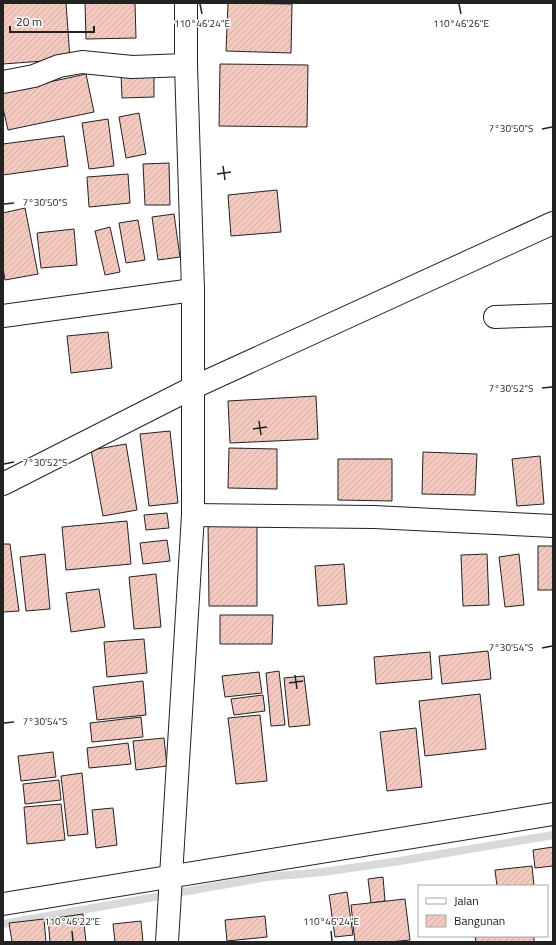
<svg xmlns="http://www.w3.org/2000/svg" width="556" height="945" viewBox="0 0 556 945" font-family="'Titillium Web',sans-serif">
	<defs>
		<pattern id="building-hatch" width="6" height="6" patternUnits="userSpaceOnUse"><rect width="6" height="6" fill="#f3c9c0"/><path d="M-1 1l2-2M0 6l6-6M5 7l2-2" fill="none" stroke="#d0aca5"/></pattern>
	</defs>
	<rect width="100%" height="100%" fill="#fff"/>
	<g fill="none" stroke-linecap="round" stroke-linejoin="round">
		<polyline stroke="#d9d9d9" stroke-width="8" points="3,924 267,877 323,872 400,861 553,835"/>
	</g>
	<g fill="url(#building-hatch)" stroke="#222">
		<polygon points="3,3 66,3 70,59 3,64"/>
		<polygon points="85,3 135,3 136,38 86,39"/>
		<polygon points="228,3 292,4 291,53 226,51"/>
		<polygon points="220,64 308,65 307,127 219,126"/>
		<polygon points="86,74 94,112 8,130 3,108 3,92"/>
		<polygon points="121,74 154,74 154,97 122,98"/>
		<polygon points="139,113 146,154 126,158 119,117"/>
		<polygon points="108,119 114,166 89,169 82,123"/>
		<polygon points="64,136 68,166 3,175 3,144"/>
		<polygon points="169,163 170,205 145,205 143,164"/>
		<polygon points="128,174 130,203 89,207 87,177"/>
		<polygon points="277,190 281,232 231,236 228,195"/>
		<polygon points="25,208 38,274 5,280 3,268 3,213"/>
		<polygon points="174,214 180,257 158,260 152,217"/>
		<polygon points="138,220 145,260 126,263 119,223"/>
		<polygon points="110,227 120,272 105,275 95,231"/>
		<polygon points="74,229 77,265 41,268 37,233"/>
		<polygon points="108,332 112,368 71,373 67,336"/>
		<polygon points="316,396 318,439 230,443 228,401"/>
		<polygon points="170,431 178,503 149,506 140,434"/>
		<polygon points="126,444 137,510 103,516 91,450"/>
		<polygon points="229,448 277,449 277,489 228,488"/>
		<polygon points="423,452 477,454 475,495 422,494"/>
		<polygon points="540,456 544,504 517,506 512,459"/>
		<polygon points="338,459 392,459 392,501 338,500"/>
		<polygon points="167,513 169,528 146,530 144,515"/>
		<polygon points="127,521 131,564 66,570 62,527"/>
		<polygon points="208,522 257,522 257,606 209,606"/>
		<polygon points="167,540 170,561 143,564 140,543"/>
		<polygon points="3,544 10,544 19,611 3,612"/>
		<rect x="538" y="546" width="15" height="44"/>
		<polygon points="45,554 50,609 26,611 20,557"/>
		<polygon points="487,554 489,605 463,606 461,555"/>
		<polygon points="519,554 524,605 505,607 499,557"/>
		<polygon points="344,564 347,604 318,606 315,566"/>
		<polygon points="156,574 161,627 134,629 129,577"/>
		<polygon points="99,589 105,627 71,632 66,593"/>
		<polygon points="220,615 273,615 272,644 220,644"/>
		<polygon points="144,639 147,673 107,677 104,642"/>
		<polygon points="488,651 491,679 442,684 439,656"/>
		<polygon points="430,652 432,679 376,684 374,657"/>
		<polygon points="279,671 285,725 271,726 266,673"/>
		<polygon points="259,672 262,693 225,697 222,676"/>
		<polygon points="304,676 310,725 289,727 284,678"/>
		<polygon points="143,681 146,715 97,720 93,687"/>
		<polygon points="480,694 486,749 425,756 419,701"/>
		<polygon points="263,695 265,711 234,715 231,699"/>
		<polygon points="260,715 267,781 236,784 228,718"/>
		<polygon points="141,717 143,737 92,742 90,723"/>
		<polygon points="416,728 422,787 387,791 380,732"/>
		<polygon points="164,738 167,766 136,770 133,741"/>
		<polygon points="128,743 131,764 89,768 87,748"/>
		<polygon points="53,752 56,777 21,781 18,756"/>
		<polygon points="82,773 88,834 68,836 61,776"/>
		<polygon points="59,780 61,800 25,804 23,784"/>
		<polygon points="61,804 65,840 27,844 24,807"/>
		<polygon points="113,808 117,845 96,848 92,810"/>
		<polygon points="553,847 553,866 535,868 533,850"/>
		<polygon points="532,866 534,886 497,886 495,870"/>
		<polygon points="383,877 385,901 371,903 368,879"/>
		<polygon points="347,892 353,935 335,937 329,895"/>
		<polygon points="405,899 410,940 389,942 355,942 351,905"/>
		<polygon points="83,914 86,942 50,942 48,919"/>
		<polygon points="265,916 267,937 227,941 225,920"/>
		<polygon points="44,919 46,942 12,942 9,923"/>
		<polygon points="141,921 143,942 115,942 113,924"/>
		<polygon points="475,936 534,936 534,942 476,942"/>
	</g>
	<g fill="none" stroke-linecap="round" stroke-linejoin="round">
		<defs>
			<g id="street">
				<polyline points="3,82 34,76 59,66 82,62 132,67 186,65"/>
				<polyline points="3,316 193,290"/>
				<polyline points="495,317 553,315"/>
				<polyline points="3,484 192,388 553,223"/>
				<polyline points="193,515 374,517 553,526"/>
				<polyline points="167,942 193,515 193,290 186,65 186,3"/>
			</g>
			<polyline id="secondary" points="3,904 553,814"/>
		</defs>
		<use href="#street" stroke="#222" stroke-width="24"/>
		<use href="#secondary" stroke="#222" stroke-width="24"/>
		<use href="#street" stroke="#fff" stroke-width="22"/>
		<use href="#secondary" stroke="#fff" stroke-width="22"/>
	</g>
	<path fill="none" stroke="#222" stroke-width="1.5" d="M200,4L202,14M459,4L461,14M542,129L552,127M223,166L225,180M217,174L231,172M4,204L14,203M542,388L552,387M259,421L261,435M253,429L267,427M4,464L14,462M542,648L552,646M295,675L297,689M289,683L303,681M4,723L14,722M72,931L73,941M331,931L332,941"/>
	<g font-size="10" text-anchor="middle" fill="#222" stroke="#fff" stroke-width="3" stroke-linejoin="round" paint-order="stroke">
		<text x="202" y="27">110°46'24"E</text>
		<text x="461" y="27">110°46'26"E</text>
		<text x="511" y="132">7°30'50"S</text>
		<text x="45" y="206">7°30'50"S</text>
		<text x="511" y="392">7°30'52"S</text>
		<text x="45" y="466">7°30'52"S</text>
		<text x="511" y="651">7°30'54"S</text>
		<text x="45" y="725">7°30'54"S</text>
		<text x="72" y="925">110°46'22"E</text>
		<text x="331" y="925">110°46'24"E</text>
	</g>
	<rect width="556" height="945" fill="none" stroke="#222222" stroke-width="8"/>
	<rect x="418" y="885" width="130" height="52" fill="#ffffff" stroke="#a7a7a7"/>
	<rect x="426" y="898" width="20" height="6" fill="#ffffff" stroke="#a7a7a7"/>
	<text x="454" y="905" font-size="12" fill="#222222">Jalan</text>
	<rect x="426" y="915" width="20" height="12" fill="url(#building-hatch)" stroke="#a7a7a7"/>
	<text x="454" y="925" font-size="12" fill="#222222">Bangunan</text>
	<path d="M10 26v6h84v-6" fill="none" stroke="#222222" stroke-width="2"/>
	<text x="16" y="26" font-size="12" fill="#222222" stroke="#ffffff" stroke-width="3" paint-order="stroke">20 m</text>
</svg>
